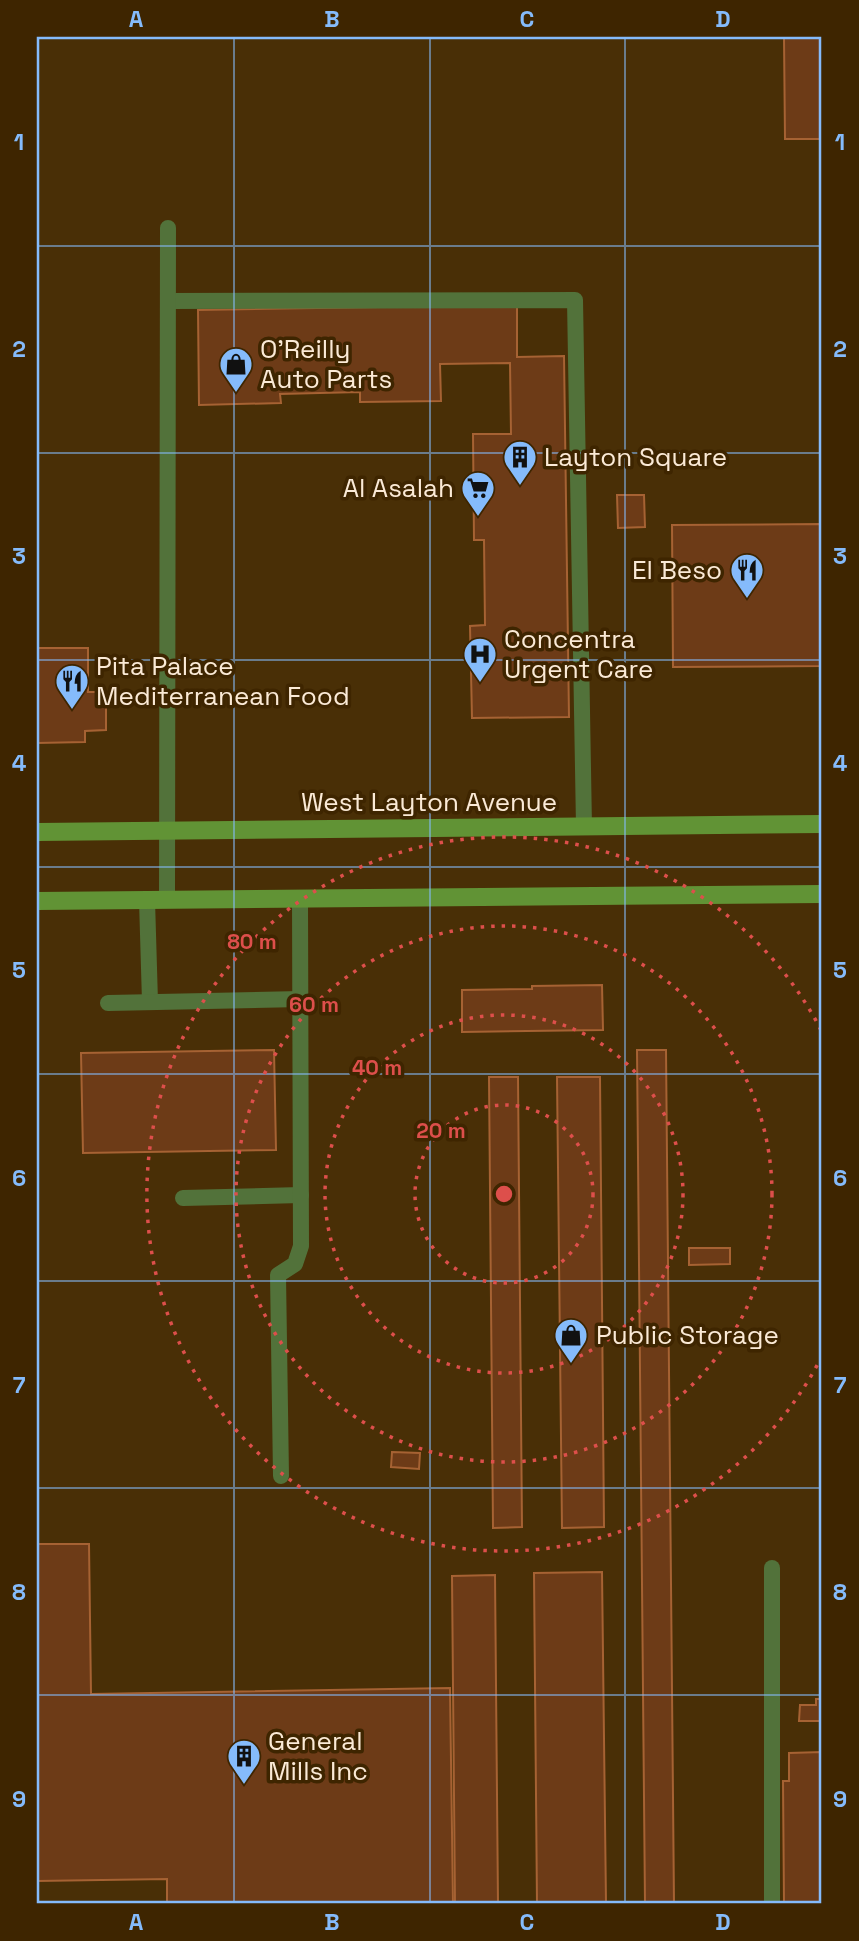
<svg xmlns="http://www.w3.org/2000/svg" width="859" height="1941" viewBox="0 0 859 1941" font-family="'Space Grotesk',sans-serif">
	<rect width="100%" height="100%" fill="#492f06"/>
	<g fill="#6d3b17" stroke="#a66233" stroke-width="2">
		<polygon points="784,37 822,37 822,139 785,139"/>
		<polygon points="517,305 517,357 564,356 569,717 472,718 470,626 485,625 484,540 474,540 473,434 511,434 510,363 440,364 441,401 360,402 360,392 280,394 281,403 199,405 198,310"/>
		<polygon points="617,495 644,495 645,527 618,528"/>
		<polygon points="822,524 822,666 673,667 672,525"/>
		<polygon points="37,648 88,648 88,692 106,692 106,730 85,731 85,742 37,743"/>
		<polygon points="602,985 603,1030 462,1032 462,990 532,989 532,986"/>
		<polygon points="274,1050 276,1150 83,1153 81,1053"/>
		<polygon points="637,1050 666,1050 674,1904 645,1904"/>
		<polygon points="489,1077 518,1077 522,1527 493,1528"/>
		<polygon points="557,1077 600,1077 604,1527 562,1528"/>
		<polygon points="689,1248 730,1248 730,1264 689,1265"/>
		<polygon points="392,1452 420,1453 419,1469 391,1467"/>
		<polygon points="37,1544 89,1544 91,1694 450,1688 453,1904 167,1904 167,1879 37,1881"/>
		<polygon points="602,1572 606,1904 537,1904 534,1573"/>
		<polygon points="495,1575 498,1904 455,1904 452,1576"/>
		<polygon points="816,1699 822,1699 822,1721 799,1721 800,1705 816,1705"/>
		<polygon points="822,1752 822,1904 784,1904 783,1781 789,1781 789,1753"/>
	</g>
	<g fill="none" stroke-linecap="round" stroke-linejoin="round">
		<g stroke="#52723a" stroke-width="16">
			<polyline points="168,301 575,300 584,827"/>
			<polyline points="147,900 150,1002"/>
			<polyline points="167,900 168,228"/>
			<polyline points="108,1003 301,999"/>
			<polyline points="183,1198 301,1195"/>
			<polyline points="281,1476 278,1275 295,1264 301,1246 300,899"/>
			<polyline points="772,1568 772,1904"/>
		</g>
		<g stroke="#619335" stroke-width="18">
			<polyline points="37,832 822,824"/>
			<polyline points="37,901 822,894"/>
		</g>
	</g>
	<path fill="none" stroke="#85bbfb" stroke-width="2" stroke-opacity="0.55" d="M234,37V1904M430,37V1904M625,37V1904M37,246H822M37,453H822M37,660H822M37,867H822M37,1074H822M37,1281H822M37,1488H822M37,1695H822"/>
	<g fill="none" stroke="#dd4f4b" stroke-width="3.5" stroke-dasharray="3.5 7">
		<circle cx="504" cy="1194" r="89"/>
		<circle cx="504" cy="1194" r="179"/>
		<circle cx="504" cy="1194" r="268"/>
		<path d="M822 1356A357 357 0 1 1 822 1032"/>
	</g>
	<defs>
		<symbol id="shop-pin" viewBox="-11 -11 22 30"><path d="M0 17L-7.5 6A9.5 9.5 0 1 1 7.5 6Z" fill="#85bbfb" stroke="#3e2500"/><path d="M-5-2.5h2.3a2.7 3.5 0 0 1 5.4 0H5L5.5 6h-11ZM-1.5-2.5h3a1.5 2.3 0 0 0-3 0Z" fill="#111"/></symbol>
		<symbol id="building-pin" viewBox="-11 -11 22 30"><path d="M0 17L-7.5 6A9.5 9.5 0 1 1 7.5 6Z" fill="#85bbfb" stroke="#3e2500"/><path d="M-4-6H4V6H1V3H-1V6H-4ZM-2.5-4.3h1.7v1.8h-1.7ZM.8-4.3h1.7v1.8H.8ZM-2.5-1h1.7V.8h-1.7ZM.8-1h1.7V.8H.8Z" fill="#111"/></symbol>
		<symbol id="supermarket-pin" viewBox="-11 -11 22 30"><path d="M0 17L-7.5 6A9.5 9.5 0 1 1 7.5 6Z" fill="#85bbfb" stroke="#3e2500"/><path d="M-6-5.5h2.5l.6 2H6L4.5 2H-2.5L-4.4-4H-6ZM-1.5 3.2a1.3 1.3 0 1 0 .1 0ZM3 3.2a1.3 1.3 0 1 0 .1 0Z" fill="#111"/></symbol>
		<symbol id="restaurant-pin" viewBox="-11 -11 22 30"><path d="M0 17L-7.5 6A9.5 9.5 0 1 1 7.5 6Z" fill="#85bbfb" stroke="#3e2500"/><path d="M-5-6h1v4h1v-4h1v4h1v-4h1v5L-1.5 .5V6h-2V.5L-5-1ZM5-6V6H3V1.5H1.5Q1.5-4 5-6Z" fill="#111"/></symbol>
		<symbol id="hospital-pin" viewBox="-11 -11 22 30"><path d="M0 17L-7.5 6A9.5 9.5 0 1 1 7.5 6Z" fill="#85bbfb" stroke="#3e2500"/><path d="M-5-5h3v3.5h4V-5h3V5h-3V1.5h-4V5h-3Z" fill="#111"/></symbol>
	</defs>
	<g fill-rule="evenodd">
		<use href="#shop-pin" x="217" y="345" width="38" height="52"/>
		<use href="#building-pin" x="501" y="438" width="38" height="52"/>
		<use href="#supermarket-pin" x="459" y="469" width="38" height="52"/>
		<use href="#restaurant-pin" x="728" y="551" width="38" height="52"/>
		<use href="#hospital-pin" x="461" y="635" width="38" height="52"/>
		<use href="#restaurant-pin" x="53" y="662" width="38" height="52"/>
		<use href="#shop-pin" x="552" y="1316" width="38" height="52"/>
		<use href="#building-pin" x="225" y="1737" width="38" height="52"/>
	</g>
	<g text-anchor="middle" stroke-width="7" stroke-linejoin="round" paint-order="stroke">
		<g font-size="26" fill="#fbead6" stroke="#3e2500" text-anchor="start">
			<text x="260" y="358">O'Reilly<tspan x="260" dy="30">Auto Parts</tspan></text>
			<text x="544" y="466">Layton Square</text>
			<text x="454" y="497" text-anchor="end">Al Asalah</text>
			<text x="722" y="579" text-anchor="end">El Beso</text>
			<text x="504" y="648">Concentra<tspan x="504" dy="30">Urgent Care</tspan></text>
			<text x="96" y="675">Pita Palace<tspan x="96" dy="30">Mediterranean Food</tspan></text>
			<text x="596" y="1344">Public Storage</text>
			<text x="268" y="1750">General<tspan x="268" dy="30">Mills Inc</tspan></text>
		</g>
		<g font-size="26" fill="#fbead6" stroke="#3e2500">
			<text x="429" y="811">West Layton Avenue</text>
		</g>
	</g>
	<circle cx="504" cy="1194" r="10" fill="#dd4f4b" stroke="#3e2500" stroke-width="3.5"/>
	<g font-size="21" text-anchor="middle" font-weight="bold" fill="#dd4f4b" stroke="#3e2500" stroke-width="7" stroke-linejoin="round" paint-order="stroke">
		<text x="252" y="949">80 m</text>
		<text x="314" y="1012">60 m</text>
		<text x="377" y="1075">40 m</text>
		<text x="441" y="1138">20 m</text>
	</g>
	<rect width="859" height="1941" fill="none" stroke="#3e2500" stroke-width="77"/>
	<rect x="38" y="38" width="782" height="1864" fill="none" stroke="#85bbfb" stroke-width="2.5"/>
	<g font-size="23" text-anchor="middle" font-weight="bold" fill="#85bbfb">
		<text x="136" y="27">A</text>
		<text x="332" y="27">B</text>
		<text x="527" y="27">C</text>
		<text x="723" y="27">D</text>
		<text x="19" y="150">1</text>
		<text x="840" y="150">1</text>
		<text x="19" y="357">2</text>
		<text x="840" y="357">2</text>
		<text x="19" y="564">3</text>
		<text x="840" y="564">3</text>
		<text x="19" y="771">4</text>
		<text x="840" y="771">4</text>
		<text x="19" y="978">5</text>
		<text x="840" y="978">5</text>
		<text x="19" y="1186">6</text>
		<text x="840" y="1186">6</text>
		<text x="19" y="1393">7</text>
		<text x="840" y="1393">7</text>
		<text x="19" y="1600">8</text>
		<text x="840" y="1600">8</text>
		<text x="19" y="1807">9</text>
		<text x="840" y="1807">9</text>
		<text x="136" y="1930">A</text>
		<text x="332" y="1930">B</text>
		<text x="527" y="1930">C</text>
		<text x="723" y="1930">D</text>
	</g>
</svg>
